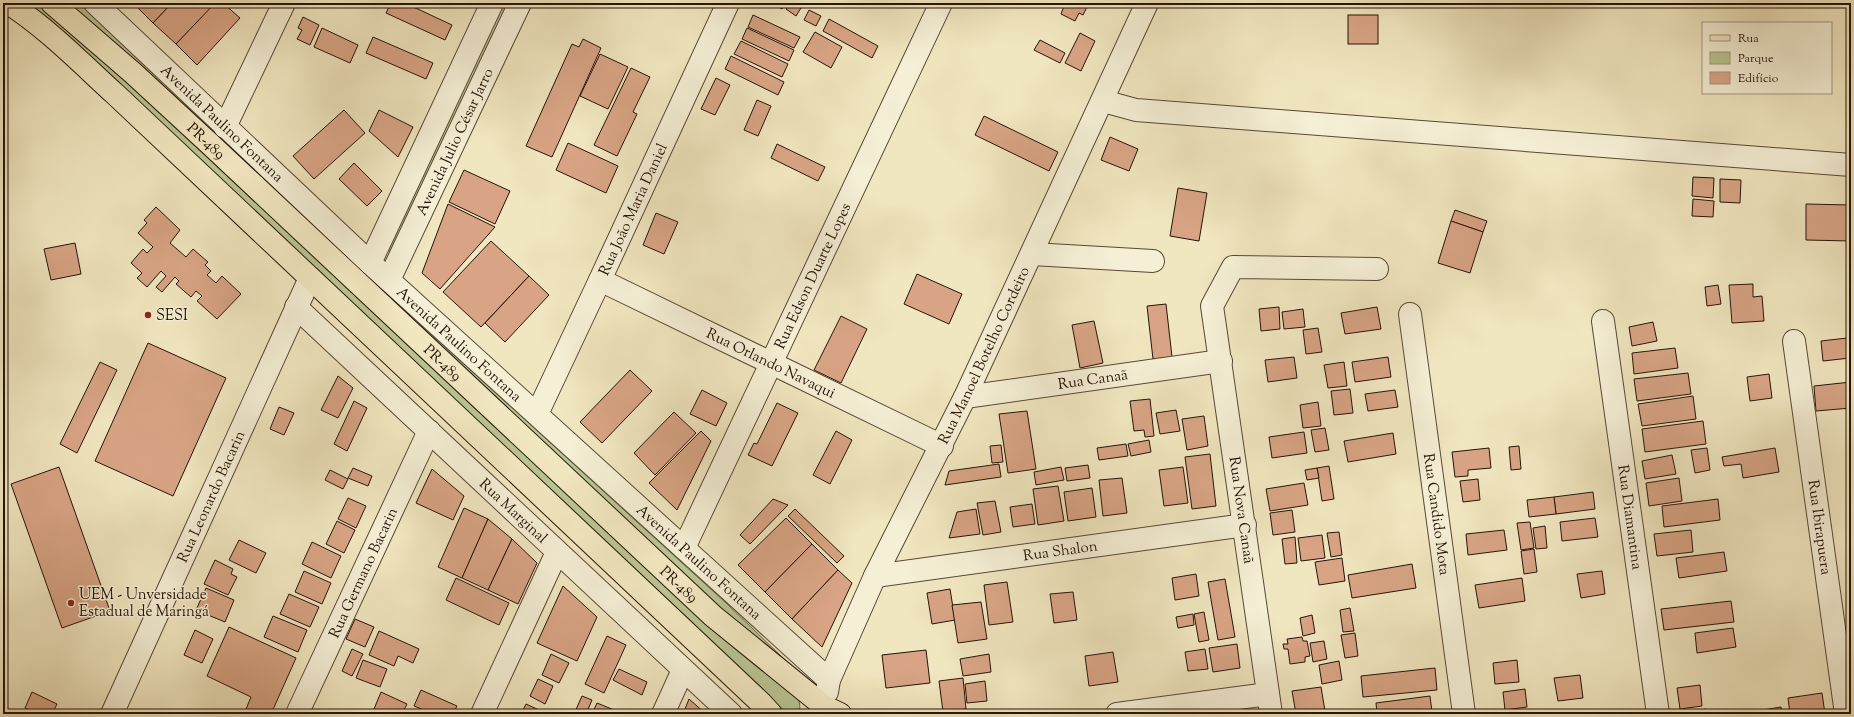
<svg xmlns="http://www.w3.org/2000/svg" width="1854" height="717" viewBox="0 0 1854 717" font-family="'Sorts Mill Goudy',serif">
	<rect width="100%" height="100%" fill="#f0e6bf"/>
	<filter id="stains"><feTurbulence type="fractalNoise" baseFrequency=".005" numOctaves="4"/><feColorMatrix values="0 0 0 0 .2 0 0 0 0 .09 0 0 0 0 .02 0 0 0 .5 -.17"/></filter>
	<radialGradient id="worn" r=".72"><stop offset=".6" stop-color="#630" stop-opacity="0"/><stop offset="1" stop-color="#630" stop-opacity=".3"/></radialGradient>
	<g fill="#b9c592" stroke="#706c4d">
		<polygon points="14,3 42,3 700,618 799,700 800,708 794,713 784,710 770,698"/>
		<polygon points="67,3 86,3 431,334 726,603 806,680 722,616"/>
		<polygon points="504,3 514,3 395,256 388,250"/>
	</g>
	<g fill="#d8a485" stroke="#261308">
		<polygon points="133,3 172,3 153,23"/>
		<polygon points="172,3 208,3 212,7 176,44 153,23"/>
		<polygon points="215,3 223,3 240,18 197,65 176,44"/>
		<polygon points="391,3 405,3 452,25 445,40 386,13"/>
		<polygon points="772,3 786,3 782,9"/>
		<polygon points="790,3 804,3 796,16 786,9"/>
		<polygon points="1059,3 1089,3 1083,15 1079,13 1075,21 1061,14 1064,6"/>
		<polygon points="809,10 821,16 816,26 804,20"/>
		<polygon points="753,15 800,37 794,48 748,27"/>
		<rect x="1348" y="15" width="30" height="29"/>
		<polygon points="303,17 319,25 310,45 297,39 302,30 298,28"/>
		<polygon points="829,19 878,46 872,58 823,31"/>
		<polygon points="322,28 358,45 350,63 314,47"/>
		<polygon points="747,28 794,50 789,61 742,39"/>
		<polygon points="815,32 842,47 831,68 803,52"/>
		<polygon points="1080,33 1095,41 1081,71 1065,63"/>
		<polygon points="373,37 433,63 426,79 366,53"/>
		<polygon points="583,39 601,48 552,157 526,146 572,44 579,47"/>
		<polygon points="1040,40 1065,53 1060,63 1034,50"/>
		<polygon points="741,41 788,64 782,77 734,54"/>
		<polygon points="600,54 628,67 608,109 580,96"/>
		<polygon points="731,56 784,82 778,95 725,69"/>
		<polygon points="631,68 650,77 633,112 637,114 617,156 594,145"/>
		<polygon points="716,78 730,85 715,115 701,109"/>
		<polygon points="757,100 771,106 758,136 744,130"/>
		<polygon points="344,110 365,133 314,179 293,156"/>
		<polygon points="379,110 413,127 398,157 369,131"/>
		<polygon points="984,116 1058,152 1049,171 975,135"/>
		<polygon points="1110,137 1138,149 1129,171 1101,160"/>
		<polygon points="568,143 618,166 606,193 556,170"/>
		<polygon points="777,144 825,167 818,181 771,158"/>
		<polygon points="354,163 382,191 367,206 339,179"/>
		<polygon points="464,170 510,191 495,224 449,202"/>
		<polygon points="1693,177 1714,178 1713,198 1692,196"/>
		<polygon points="1720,179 1741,180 1740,203 1720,202"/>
		<polygon points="1178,188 1207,193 1199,241 1170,236"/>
		<polygon points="1693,199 1714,201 1713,217 1692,216"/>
		<polygon points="448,204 495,227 440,289 422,273"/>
		<polygon points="1806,204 1851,205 1851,241 1806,240"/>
		<polygon points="156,207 180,230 170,243 186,257 193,249 208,262 205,265 211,271 207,275 216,283 222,276 241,294 217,319 197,301 202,296 196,291 191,297 176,284 179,281 175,277 162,292 156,287 166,276 161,271 147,287 137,278 142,273 131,263 143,249 147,253 153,247 138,233 147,223 144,220"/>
		<polygon points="1455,210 1487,221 1483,232 1451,221"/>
		<polygon points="656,213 678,222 664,254 643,245"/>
		<polygon points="1451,221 1483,232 1470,273 1438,263"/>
		<polygon points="491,241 529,276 481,327 443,292"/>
		<polygon points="75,243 81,274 51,280 44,249"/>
		<polygon points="917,274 962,294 949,324 904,304"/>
		<polygon points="529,276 549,295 505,342 485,323"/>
		<polygon points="1753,284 1753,297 1762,296 1764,321 1732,323 1729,285"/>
		<polygon points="1718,285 1721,304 1707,306 1705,287"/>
		<polygon points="1166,304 1172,357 1153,359 1147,306"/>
		<polygon points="1279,307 1280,329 1261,331 1259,309"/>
		<polygon points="1377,307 1381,329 1345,334 1341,313"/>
		<polygon points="1303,309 1305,327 1284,329 1282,312"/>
		<polygon points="841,316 867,329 841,383 814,370"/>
		<polygon points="1094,321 1103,363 1080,368 1072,325"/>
		<polygon points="1653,322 1657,341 1632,346 1629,327"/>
		<polygon points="1318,328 1322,352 1306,354 1303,330"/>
		<polygon points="1847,338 1850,358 1823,361 1821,341"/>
		<polygon points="148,343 226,378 173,496 95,461"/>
		<polygon points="1675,348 1678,368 1634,374 1632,353"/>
		<polygon points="1294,357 1297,378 1268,382 1265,360"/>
		<polygon points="1388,357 1391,377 1355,382 1352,362"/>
		<polygon points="100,362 117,370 77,453 60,444"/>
		<polygon points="1344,362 1347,386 1328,388 1324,365"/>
		<polygon points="630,370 652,391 602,443 580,422"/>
		<polygon points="1688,373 1691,394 1637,401 1634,379"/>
		<polygon points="1769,374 1772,398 1750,401 1747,377"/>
		<polygon points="338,376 353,388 338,418 321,410"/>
		<polygon points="1851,382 1851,408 1816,411 1814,386"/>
		<polygon points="1350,389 1353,413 1334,415 1331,391"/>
		<polygon points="702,390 727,403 716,426 690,414"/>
		<polygon points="1395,390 1398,407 1368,411 1365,394"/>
		<polygon points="1693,396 1696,419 1642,426 1638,404"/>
		<polygon points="1150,399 1154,436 1145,437 1144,430 1134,431 1130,401"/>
		<polygon points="354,401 367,408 347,451 334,444"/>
		<polygon points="1318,402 1321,426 1303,428 1300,405"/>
		<polygon points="777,403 798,413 772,466 748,455 754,443 757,444"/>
		<polygon points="279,407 294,413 284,435 270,429"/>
		<polygon points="1176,410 1180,431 1160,434 1156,413"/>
		<polygon points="1027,411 1036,469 1008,473 999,414"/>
		<polygon points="674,412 696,433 655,475 634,453"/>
		<polygon points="1204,416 1208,446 1187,450 1182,419"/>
		<polygon points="1703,421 1706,444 1645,452 1642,429"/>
		<polygon points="1325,428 1329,450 1315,452 1311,430"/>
		<polygon points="701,431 711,441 677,510 649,483"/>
		<polygon points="836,431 852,440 830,484 813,475"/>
		<polygon points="1304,432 1307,453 1272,458 1269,437"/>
		<polygon points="1393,433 1396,454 1348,462 1344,441"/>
		<polygon points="1149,440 1151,452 1131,456 1128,444"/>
		<polygon points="1126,444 1128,456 1099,460 1097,448"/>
		<polygon points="1001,445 1003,462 992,463 990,446"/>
		<polygon points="1519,446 1521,469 1511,470 1509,447"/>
		<polygon points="1489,448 1491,468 1468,470 1468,476 1455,477 1452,452"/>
		<polygon points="1707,448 1710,470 1695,473 1691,450"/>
		<polygon points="1775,448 1779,472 1743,478 1741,464 1724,466 1722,457"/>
		<polygon points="1210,454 1216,506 1192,509 1185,457"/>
		<polygon points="1672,455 1676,474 1645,479 1642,461"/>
		<polygon points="999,464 1001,477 945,485 949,471"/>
		<polygon points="1088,465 1090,478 1067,481 1065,468"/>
		<polygon points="1329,466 1334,499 1322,501 1317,468"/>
		<polygon points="59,467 110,611 62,628 11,484"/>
		<polygon points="1061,467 1064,480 1036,485 1034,472"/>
		<polygon points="1183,467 1188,503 1164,506 1159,470"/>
		<polygon points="353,468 372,476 368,486 348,478"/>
		<polygon points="1317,468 1319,478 1307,480 1305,470"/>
		<polygon points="432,469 464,496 453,520 416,503"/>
		<polygon points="330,470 348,479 343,489 325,480"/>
		<polygon points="1122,478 1127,513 1103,516 1099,480"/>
		<polygon points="1679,478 1682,501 1649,506 1646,483"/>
		<polygon points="1478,479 1480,500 1463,502 1460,481"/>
		<polygon points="1304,483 1308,505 1270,511 1266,489"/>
		<polygon points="1058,486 1064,521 1038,525 1033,489"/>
		<polygon points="1092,488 1096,517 1068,521 1064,492"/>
		<polygon points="1593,492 1595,509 1556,514 1554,497"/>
		<polygon points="1554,497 1556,514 1529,517 1527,500"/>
		<polygon points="348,498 366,506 356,528 338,519"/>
		<polygon points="773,499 788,505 750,544 740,535"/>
		<polygon points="1718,499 1720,520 1664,527 1662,506"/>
		<polygon points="995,501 1001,532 983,535 977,503"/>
		<polygon points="1032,504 1035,524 1013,527 1010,507"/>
		<polygon points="464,508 488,519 462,578 438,567"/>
		<polygon points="795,509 844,556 837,563 788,516"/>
		<polygon points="976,509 980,534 949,538 957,512"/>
		<polygon points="1292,510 1295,532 1273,535 1270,513"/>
		<polygon points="786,518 812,544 765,592 738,565"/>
		<polygon points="1595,518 1598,537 1562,541 1560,522"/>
		<polygon points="488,519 512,539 488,590 462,578"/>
		<polygon points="337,521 355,530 344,553 326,544"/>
		<polygon points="1530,522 1534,548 1521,550 1517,523"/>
		<polygon points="1545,526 1547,548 1536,549 1533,528"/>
		<polygon points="1504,530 1507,550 1468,555 1466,534"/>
		<polygon points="1691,530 1693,552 1657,556 1654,534"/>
		<polygon points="1339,532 1342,555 1331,557 1327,533"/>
		<polygon points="1322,535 1325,558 1301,561 1298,538"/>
		<polygon points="1295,537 1297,563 1285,564 1282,539"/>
		<polygon points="512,539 537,563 518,604 488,590"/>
		<polygon points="239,540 266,553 256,573 229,560"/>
		<polygon points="312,542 341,556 331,578 302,564"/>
		<polygon points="812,544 838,570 792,619 765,592"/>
		<polygon points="1534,549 1537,572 1524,574 1521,551"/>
		<polygon points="1724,552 1727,571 1679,578 1676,558"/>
		<polygon points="1342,558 1345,581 1319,585 1315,562"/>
		<polygon points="215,560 233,569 231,574 237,577 228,595 204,584"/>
		<polygon points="1412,564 1416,588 1352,598 1348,575"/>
		<polygon points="838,570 852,583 822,647 792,619"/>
		<polygon points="304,571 331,583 322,604 295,592"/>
		<polygon points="1602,571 1605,594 1581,598 1577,574"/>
		<polygon points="1196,574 1199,596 1175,600 1172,578"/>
		<polygon points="456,578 509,603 499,625 446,600"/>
		<polygon points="1522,578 1525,601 1479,608 1475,585"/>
		<polygon points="1225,579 1235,637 1218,640 1208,582"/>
		<polygon points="1007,582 1013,622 989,625 984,585"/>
		<polygon points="563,586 597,617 577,661 537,643"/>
		<polygon points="206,588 234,600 225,622 196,610"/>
		<polygon points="950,589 955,620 932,624 927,593"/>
		<polygon points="1073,592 1077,620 1054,623 1050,594"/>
		<polygon points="289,594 319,607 310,627 280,614"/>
		<polygon points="1731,601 1734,622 1664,630 1661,609"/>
		<polygon points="981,602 987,639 958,643 952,605"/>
		<polygon points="1350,608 1354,631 1343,632 1340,610"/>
		<polygon points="1204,612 1209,640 1199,642 1194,614"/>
		<polygon points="1193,614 1194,625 1178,628 1176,617"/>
		<polygon points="1312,615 1315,633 1303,636 1300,618"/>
		<polygon points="273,616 307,630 298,652 264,637"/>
		<polygon points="355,619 374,627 365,647 346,639"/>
		<polygon points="229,627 296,658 271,714 244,714 251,697 207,676"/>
		<polygon points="1733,628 1736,647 1697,653 1695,633"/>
		<polygon points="195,630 213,639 202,663 184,655"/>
		<polygon points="379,631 419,649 413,663 398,656 394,666 369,655"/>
		<polygon points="1355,633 1358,656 1345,658 1341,635"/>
		<polygon points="607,636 626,645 604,693 585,684"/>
		<polygon points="1302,637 1303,641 1307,641 1310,656 1305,657 1305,662 1290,664 1288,649 1284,649 1283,644 1288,644 1287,639"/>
		<polygon points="1324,641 1327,659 1313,662 1310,643"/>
		<polygon points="1237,644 1240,668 1213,672 1209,648"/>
		<polygon points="352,649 363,654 352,676 342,671"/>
		<polygon points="1205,649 1208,669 1188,671 1185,652"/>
		<polygon points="926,650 930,683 886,688 882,655"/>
		<polygon points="1113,652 1118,682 1089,686 1085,656"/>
		<polygon points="551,654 569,663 559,683 542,675"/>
		<polygon points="989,654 991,672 963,676 960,659"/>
		<polygon points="363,660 387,669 380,687 356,678"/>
		<polygon points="1517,660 1519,682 1495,684 1493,663"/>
		<polygon points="1339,661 1342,680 1322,684 1319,665"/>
		<polygon points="1435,668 1437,690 1363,697 1361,676"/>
		<polygon points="619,669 647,682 642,695 613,680"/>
		<polygon points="1580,675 1583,698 1558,701 1554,678"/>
		<polygon points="963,678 966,709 943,712 939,681"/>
		<polygon points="538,679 553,686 545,704 530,696"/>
		<polygon points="985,681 987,701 967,703 965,684"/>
		<polygon points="1700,685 1702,706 1680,709 1677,688"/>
		<polygon points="1321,687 1325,711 1296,714 1292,691"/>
		<polygon points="1525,689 1527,707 1505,710 1503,692"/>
		<polygon points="421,690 457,706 453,714 434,714 414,706"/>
		<polygon points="32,692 57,704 52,714 37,714 25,708"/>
		<polygon points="381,692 407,704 402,714 372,714"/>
		<polygon points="1822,693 1825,714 1790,714 1788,698"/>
		<polygon points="582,696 592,700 586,714 574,714"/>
		<polygon points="1430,696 1432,712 1414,714 1377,714 1376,703"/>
		<polygon points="689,699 706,714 683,714"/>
		<polygon points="597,703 624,714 592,714"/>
		<polygon points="526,704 539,710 537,714 521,714"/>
		<polygon points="1781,707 1782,714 1758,714 1757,711"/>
		<polygon points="1706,709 1707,714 1682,714 1682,713"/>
		<polygon points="414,711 422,714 413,714"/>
	</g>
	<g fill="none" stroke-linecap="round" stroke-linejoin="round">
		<defs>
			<g id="minor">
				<path id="s1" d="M95,3L370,263L829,680"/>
				<polyline points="1103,101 1136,110 1851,165"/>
				<polyline points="225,127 284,3"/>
				<polyline points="1032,254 1153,261"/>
				<polyline points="370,263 492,3"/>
				<path id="s2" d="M389,280L520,3"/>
				<path id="s3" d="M600,280L942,446"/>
				<path id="s4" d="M296,307L731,714"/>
				<path id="s5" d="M1410,314L1464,714"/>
				<path id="s6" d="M1603,321L1658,714"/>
				<path id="s7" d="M1794,341L1846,714"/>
				<path id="s8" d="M965,397L1221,361"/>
				<path id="s9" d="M537,414L600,280L728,3"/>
				<path id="s10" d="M684,548L941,3"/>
				<path id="s11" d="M875,576L1245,525"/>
				<path id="s12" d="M827,692L829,680L875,576L965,397L1147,3"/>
				<path id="s13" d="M112,714L310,278"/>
				<path id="s14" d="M297,714L429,431"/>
				<polyline points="482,714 557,552"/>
				<polyline points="663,714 683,670"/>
				<polyline points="1117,714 1268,694"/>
				<polyline points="1271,714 1212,306 1233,267 1377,269"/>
			</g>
			<g id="major">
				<path d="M8,3C47,28 81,63 115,94L761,703L771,714"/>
				<path id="s15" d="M52,3L133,73L211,145L713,616L825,707L840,714"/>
			</g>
		</defs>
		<use href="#minor" stroke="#584836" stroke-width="24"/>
		<use href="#major" stroke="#261308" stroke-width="24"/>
		<use href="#minor" stroke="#f5efd5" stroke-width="22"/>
		<use href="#major" stroke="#f0e6bf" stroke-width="22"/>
	</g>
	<g fill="#8f2418" stroke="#f5efd5" stroke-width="1.5">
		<circle cx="148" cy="315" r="4"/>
		<circle cx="71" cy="603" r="4"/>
	</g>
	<g text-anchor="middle" stroke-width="3" stroke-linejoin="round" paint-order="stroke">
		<g font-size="15" fill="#261308" stroke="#f5efd5">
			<text dy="5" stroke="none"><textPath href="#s1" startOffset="175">Avenida Paulino Fontana</textPath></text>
			<text dy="5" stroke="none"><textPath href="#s15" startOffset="207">PR-489</textPath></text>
			<text dy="5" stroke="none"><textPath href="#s2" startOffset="153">Avenida Julio César Jarro</textPath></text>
			<text dy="5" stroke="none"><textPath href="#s9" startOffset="226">Rua João Maria Daniel</textPath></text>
			<text dy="5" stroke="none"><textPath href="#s10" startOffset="301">Rua Edson Duarte Lopes</textPath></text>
			<text dy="5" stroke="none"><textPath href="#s1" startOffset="499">Avenida Paulino Fontana</textPath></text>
			<text dy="5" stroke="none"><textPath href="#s12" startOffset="372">Rua Manoel Botelho Cordeiro</textPath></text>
			<text dy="5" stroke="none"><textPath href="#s15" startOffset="531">PR-489</textPath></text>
			<text dy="5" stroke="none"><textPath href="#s3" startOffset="190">Rua Orlando Navaqui</textPath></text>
			<text dy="5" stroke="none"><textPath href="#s8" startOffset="129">Rua Canaã</textPath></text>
			<text dy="5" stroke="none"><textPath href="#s13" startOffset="239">Rua Leonardo Bacarin</textPath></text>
			<text transform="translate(1242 510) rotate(82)" y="5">Rua Nova Canaã</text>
			<text dy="5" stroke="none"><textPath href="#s4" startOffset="298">Rua Marginal</textPath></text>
			<text dy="5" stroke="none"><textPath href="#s5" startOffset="202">Rua Candido Mota</textPath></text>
			<text dy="5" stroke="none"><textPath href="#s6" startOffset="198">Rua Diamantina</textPath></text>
			<text dy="5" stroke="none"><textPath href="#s7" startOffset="188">Rua Ibirapuera</textPath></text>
			<text dy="5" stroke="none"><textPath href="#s11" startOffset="187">Rua Shalon</textPath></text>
			<text dy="5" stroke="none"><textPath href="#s1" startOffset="823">Avenida Paulino Fontana</textPath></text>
			<text dy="5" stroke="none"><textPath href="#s14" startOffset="156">Rua Germano Bacarin</textPath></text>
			<text dy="5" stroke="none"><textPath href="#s15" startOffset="855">PR-489</textPath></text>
		</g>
		<g font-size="15" fill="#261308" stroke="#f5efd5" text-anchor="start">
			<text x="156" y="320">SESI</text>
			<text x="79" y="599">UEM - Unversidade<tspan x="79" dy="17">Estadual de Maringá</tspan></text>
		</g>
	</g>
	<rect width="1854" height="717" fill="none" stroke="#f0e6bf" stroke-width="16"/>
	<rect x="4" y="4" width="1846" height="709" fill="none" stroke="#261308" stroke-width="2"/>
	<rect x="8" y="8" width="1838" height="701" fill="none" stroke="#261308"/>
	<rect x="1702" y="22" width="130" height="72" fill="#f5efd5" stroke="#a29783"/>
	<rect x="1710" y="35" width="20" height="6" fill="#f0e6bf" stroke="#a29783"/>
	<text x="1738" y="42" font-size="12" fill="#261308">Rua</text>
	<rect x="1710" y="52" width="20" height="12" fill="#b9c592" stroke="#a29783"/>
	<text x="1738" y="62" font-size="12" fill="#261308">Parque</text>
	<rect x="1710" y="72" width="20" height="12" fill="#d8a485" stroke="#a29783"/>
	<text x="1738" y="82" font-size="12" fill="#261308">Edifício</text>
	<rect width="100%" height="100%" filter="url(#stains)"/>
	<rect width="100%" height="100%" fill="url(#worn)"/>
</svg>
